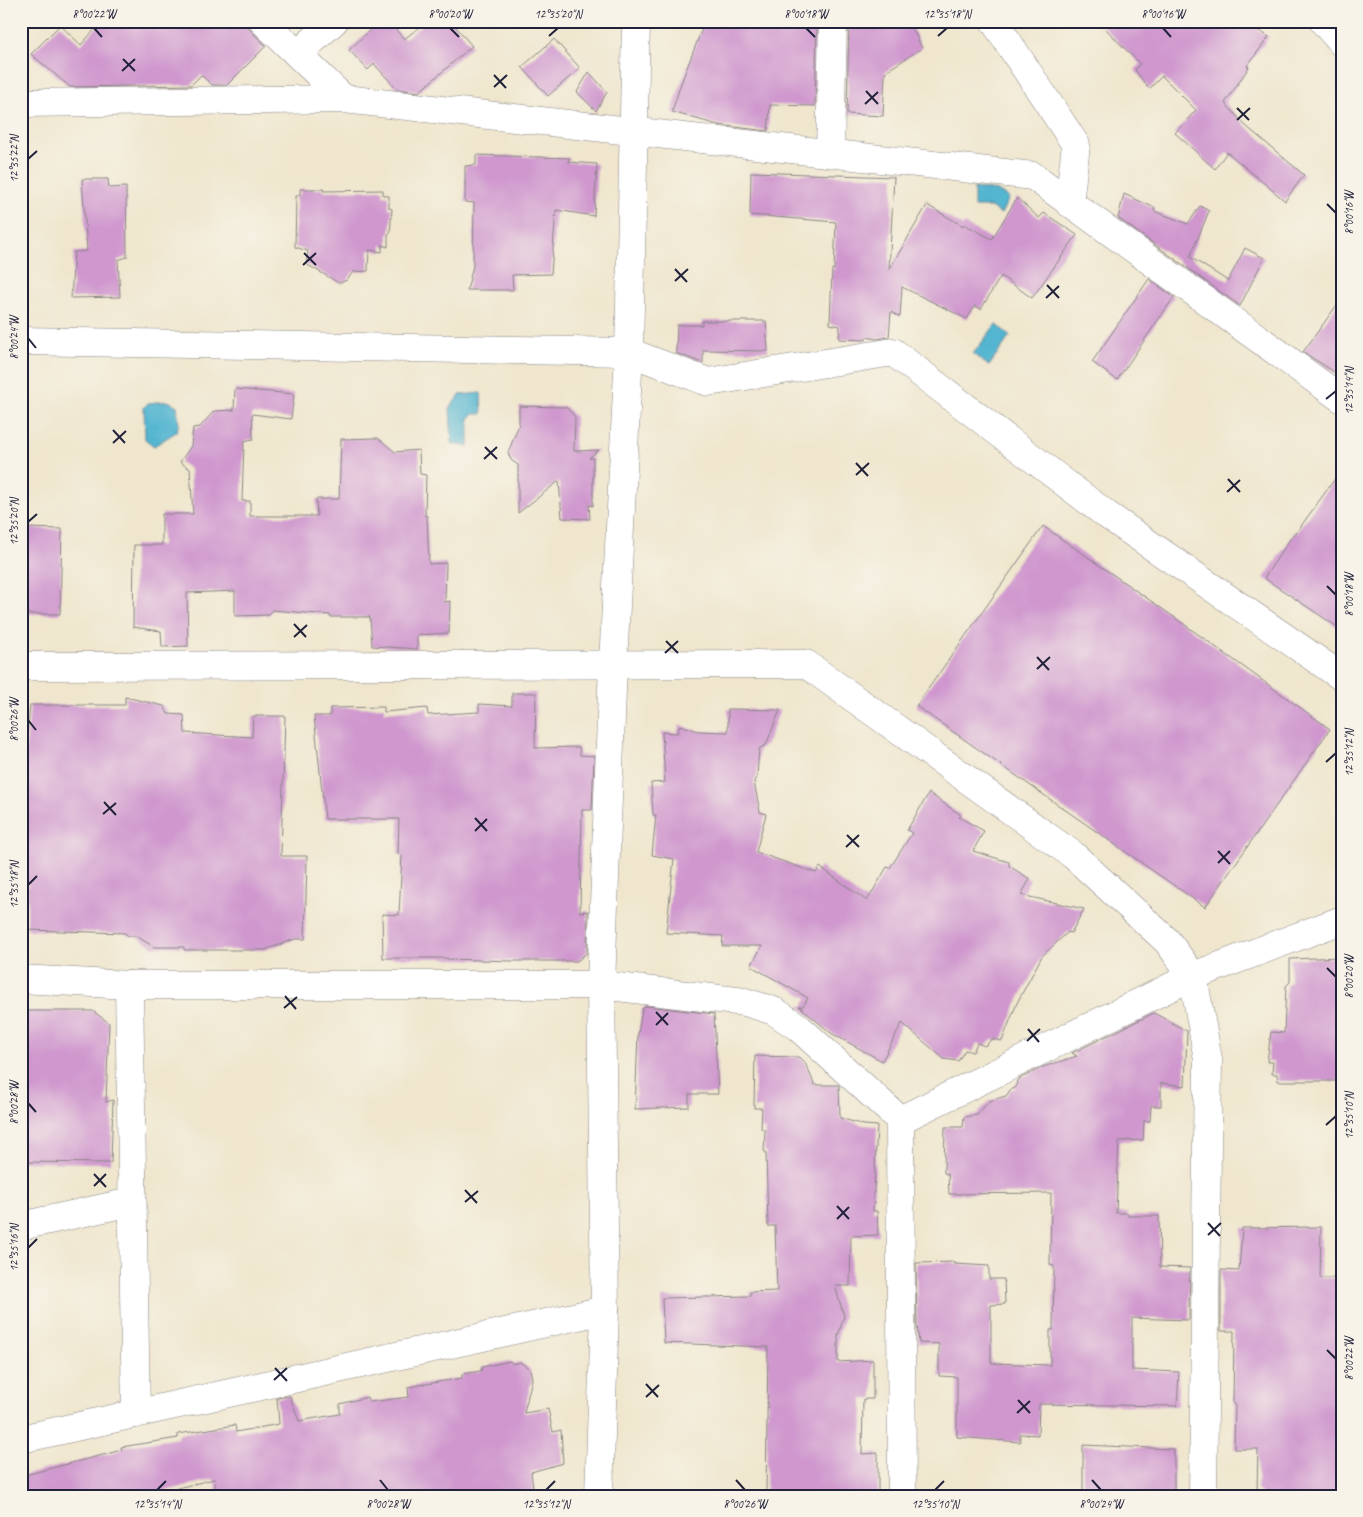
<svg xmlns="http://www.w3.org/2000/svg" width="1363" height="1517" viewBox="0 0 1363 1517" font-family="Caveat,sans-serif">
	<rect width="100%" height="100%" fill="#f7f3e8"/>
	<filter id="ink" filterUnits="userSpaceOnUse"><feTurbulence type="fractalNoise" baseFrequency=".02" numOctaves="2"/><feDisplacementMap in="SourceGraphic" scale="10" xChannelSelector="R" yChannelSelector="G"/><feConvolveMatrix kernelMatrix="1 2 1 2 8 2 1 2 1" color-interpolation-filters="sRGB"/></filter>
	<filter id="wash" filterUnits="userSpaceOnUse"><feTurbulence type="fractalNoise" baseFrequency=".0096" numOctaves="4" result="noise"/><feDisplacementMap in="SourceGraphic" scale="20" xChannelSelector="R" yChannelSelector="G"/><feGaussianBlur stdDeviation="1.12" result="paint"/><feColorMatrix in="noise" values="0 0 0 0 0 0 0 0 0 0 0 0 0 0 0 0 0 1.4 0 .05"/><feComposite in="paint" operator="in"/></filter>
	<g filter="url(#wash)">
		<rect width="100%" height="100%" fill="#efe6cd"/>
		<g fill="#52b5d0" stroke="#3a6c86">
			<polygon points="974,188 997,191 1009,198 1001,214 991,207 974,207"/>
			<polygon points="996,324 1010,336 989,366 973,354"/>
			<polygon points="481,393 482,414 474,414 469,418 469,446 452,444 450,407 460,395"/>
			<polygon points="168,401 177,406 179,424 176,432 154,446 145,439 144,407 148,403"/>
		</g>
		<g id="blocks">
			<g fill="#cf97ce">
				<polygon points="102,21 248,21 248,26 252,32 266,46 227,85 212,85 201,75 191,85 70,87 31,54 60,25 81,45"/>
				<polygon points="379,21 388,21 404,39 428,21 451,21 472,46 419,92 397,89 374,64 368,70 349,50"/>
				<polygon points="705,21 817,21 815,106 770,105 768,131 718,125 672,112 680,86"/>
				<polygon points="849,21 909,21 922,48 885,72 883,116 847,114"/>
				<polygon points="1098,21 1264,21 1258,30 1269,37 1247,66 1249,67 1225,103 1246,126 1304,175 1285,201 1227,152 1215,169 1175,133 1196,110 1162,76 1149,89 1135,70 1140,64"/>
				<polygon points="554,39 580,68 548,96 522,67"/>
				<polygon points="589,72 607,92 596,111 577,92"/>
				<polygon points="476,155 570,158 568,162 597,164 594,216 556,210 551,274 512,275 513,290 467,290 473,266 474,203 465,202 465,166 476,165"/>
				<polygon points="751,172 894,177 889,270 927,205 963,226 964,224 992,239 1017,198 1039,218 1044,213 1077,235 1032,298 1001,276 981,309 975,306 967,319 902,287 900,317 891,312 889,337 877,339 866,337 866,340 839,339 840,326 830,324 832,269 834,270 836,222 750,215"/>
				<polygon points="82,179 108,179 109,188 126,187 127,257 118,260 120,297 71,298 74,252 87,251"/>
				<polygon points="300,189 324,189 323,191 383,190 383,195 389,196 389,208 392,209 390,234 388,234 388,247 382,245 382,252 369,250 368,271 353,272 347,280 339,283 306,264 308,251 295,247 296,196 300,195"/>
				<polygon points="1124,194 1155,208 1154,211 1188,224 1200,206 1209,211 1190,257 1228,281 1245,248 1264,258 1240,306 1118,218"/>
				<polygon points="1149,279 1174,297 1117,380 1092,362"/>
				<polygon points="1342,298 1342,377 1303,352"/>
				<polygon points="702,321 766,321 768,351 703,350 703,363 676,353 677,325 702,325"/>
				<polygon points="235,389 294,394 291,419 252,414 253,439 244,441 242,501 250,501 250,516 317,516 316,499 339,499 341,439 378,438 395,452 419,450 420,474 426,475 425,516 427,516 429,564 446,563 445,602 450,601 449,633 417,635 417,649 372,646 370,617 330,617 330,615 272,610 269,615 235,616 235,591 187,593 188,646 162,647 161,631 133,627 134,545 162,545 162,514 193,514 190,469 180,462 191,446 193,428 200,427 214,411 234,410"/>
				<polygon points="519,406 566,407 575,417 574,451 599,450 589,458 593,458 593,506 589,505 590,519 562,518 559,481 518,513 518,465 511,460 508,453 519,424"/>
				<polygon points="1342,469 1342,630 1264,578 1295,532 1296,533"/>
				<polygon points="1043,526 1174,617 1330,729 1205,907 916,706"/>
				<polygon points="25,528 62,529 60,614 21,614 21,532 24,532"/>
				<polygon points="512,693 536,693 535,748 579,747 580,755 594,756 592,810 582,810 580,912 588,911 587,953 577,961 513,961 447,959 447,958 383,958 382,914 399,915 402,855 398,854 399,819 325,819 314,716 330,716 330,708 384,707 384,712 427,708 428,715 479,712 479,704 512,706"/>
				<polygon points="125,697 164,706 168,714 184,715 185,733 252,737 253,716 285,716 281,856 307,856 305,939 295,939 265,950 184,950 184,947 154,947 136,936 128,936 125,933 27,930 28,883 21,882 21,766 24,766 30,705 125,705"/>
				<polygon points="728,709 780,710 766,745 759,749 757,776 754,782 760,812 766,814 756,852 816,873 820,867 867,901 887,867 890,868 912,833 907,830 929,793 961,815 959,817 984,831 973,851 1009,862 1009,866 1030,879 1021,895 1084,909 1071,933 1068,932 1042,956 1017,1003 1002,1041 992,1039 985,1046 977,1043 973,1052 965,1050 958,1061 944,1059 902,1023 882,1061 831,1033 799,1006 803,1006 808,998 751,966 762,946 722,946 723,936 666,933 674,859 652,855 656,815 653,815 651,783 665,782 662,732 677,733 680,725 698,731 728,732"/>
				<polygon points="1342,957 1342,1081 1278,1081 1277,1074 1272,1074 1273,1062 1267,1062 1271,1032 1284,1033 1286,986 1290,982 1290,959"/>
				<polygon points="646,1006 714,1014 718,1094 689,1094 689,1107 635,1109 638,1034 642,1009"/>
				<polygon points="21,1011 93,1011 109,1023 106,1102 113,1100 111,1163 21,1162"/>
				<polygon points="1154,1013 1187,1031 1185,1086 1161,1083 1161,1106 1151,1106 1150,1121 1144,1121 1143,1140 1119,1141 1116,1213 1127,1213 1128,1216 1159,1216 1160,1267 1190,1268 1189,1320 1132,1318 1132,1370 1179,1372 1177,1406 1039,1404 1038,1435 1020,1434 1020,1442 957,1437 957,1377 939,1376 939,1344 919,1343 917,1326 916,1263 954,1262 954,1264 989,1266 989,1279 1004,1279 1005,1304 991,1305 991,1363 1050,1365 1050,1330 1053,1330 1054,1266 1050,1265 1051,1193 949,1194 948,1174 944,1173 945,1127 963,1127 964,1117 977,1115 989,1101 1006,1096 1011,1089 1014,1089 1019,1079 1043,1067 1077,1056 1072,1053"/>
				<polygon points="755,1056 798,1057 804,1061 815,1085 839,1085 840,1118 864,1125 877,1126 873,1211 877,1211 878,1235 851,1236 850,1286 835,1286 844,1316 838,1336 838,1362 873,1360 873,1399 863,1399 862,1454 878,1453 878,1496 766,1496 768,1347 664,1343 662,1298 750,1296 750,1292 777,1291 775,1226 768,1226 766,1152 764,1151 765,1130 761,1128 762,1108 754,1108"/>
				<polygon points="1321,1227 1320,1278 1342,1278 1342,1496 1260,1496 1260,1491 1257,1491 1258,1449 1234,1449 1235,1404 1233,1404 1234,1331 1221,1331 1221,1270 1239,1271 1242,1228"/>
				<polygon points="510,1361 513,1364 520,1362 530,1369 532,1379 524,1413 548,1409 553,1432 561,1430 563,1463 531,1472 534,1496 218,1496 214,1479 145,1496 138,1496 136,1492 111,1496 21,1496 21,1476 122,1450 121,1447 178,1438 178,1434 235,1425 236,1432 279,1424 277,1398 290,1396 299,1421 340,1414 340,1404 367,1397 369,1402 409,1397 408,1387 462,1378 462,1374 481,1371 482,1367"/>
				<polygon points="1083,1445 1174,1449 1174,1496 1083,1496"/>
			</g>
		</g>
	</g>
	<g filter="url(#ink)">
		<use href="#blocks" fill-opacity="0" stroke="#888484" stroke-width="1"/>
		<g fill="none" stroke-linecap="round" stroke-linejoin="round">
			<defs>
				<g id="minor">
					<polyline points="263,21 344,99"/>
					<polyline points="994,21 1076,145 1069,203"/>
					<polyline points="1323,21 1342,43"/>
					<polyline points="298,54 334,21"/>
					<polyline points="21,103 344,99 1033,176 1342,399"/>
					<polyline points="830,153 833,21"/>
					<polyline points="21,341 629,352 708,382 893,352 1107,515 1342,677"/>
					<polyline points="21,666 806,664 1073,855 1167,941 1193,976 1208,1059 1203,1496"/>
					<polyline points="21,979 129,985 601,985 745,1002 774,1011 798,1027 900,1120 902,1496"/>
					<polyline points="129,985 136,1414"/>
					<polyline points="900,1120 1193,976 1342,920"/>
					<polyline points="21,1226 131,1202"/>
					<polyline points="21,1439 605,1310"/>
					<polyline points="599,1496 605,1310 601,985 613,664 629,352 636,21"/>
				</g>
			</defs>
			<use href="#minor" stroke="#888484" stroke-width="29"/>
			<use href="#minor" stroke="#fff" stroke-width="28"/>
		</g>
	</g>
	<path fill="none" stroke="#22223b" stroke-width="2" d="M94,28L102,37M450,28L459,37M806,28L815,37M1163,28L1171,37M549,36L558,28M938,36L947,28M123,59L135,71M122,71L135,59M494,75L506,88M494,87L507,75M866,91L878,104M865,104L878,92M1237,108L1249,120M1237,120L1250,108M28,159L37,151M1327,204L1336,213M304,253L316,265M303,265L316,253M675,269L687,282M675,281L688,269M1047,285L1059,298M1046,298L1059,286M28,338L36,348M1326,399L1336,391M113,430L125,443M113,443L126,431M485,447L497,459M484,459L497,447M856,463L868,476M856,475L869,463M1228,479L1240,492M1227,492L1240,480M28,522L37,514M1327,586L1336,595M294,624L306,637M294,637L307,625M666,641L678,653M665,653L678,641M1037,657L1049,670M1037,669L1050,657M28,720L36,730M1326,762L1336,753M104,802L116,815M103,814L116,803M475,818L487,831M475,831L487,819M847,835L859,847M846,847L859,835M1218,851L1230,864M1218,863L1230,851M28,885L37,876M1327,968L1336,977M285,996L296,1009M284,1008L297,997M656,1012L668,1025M656,1025L668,1013M1028,1029L1039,1042M1027,1041L1040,1029M28,1103L36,1112M1326,1125L1336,1116M94,1174L106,1187M94,1186L106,1174M465,1190L477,1203M465,1202L478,1191M837,1206L849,1219M837,1219L849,1207M1208,1223L1220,1236M1208,1235L1221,1223M28,1248L37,1239M1327,1350L1336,1359M275,1368L287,1381M274,1380L287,1368M646,1384L658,1397M646,1397L659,1385M1018,1400L1030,1413M1017,1413L1030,1401M380,1480L388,1490M736,1480L745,1490M1092,1480L1101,1490M157,1490L166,1481M546,1490L555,1481M935,1490L944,1481"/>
	<rect width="1363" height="1517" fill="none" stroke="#f7f3e8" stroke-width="55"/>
	<rect x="28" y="28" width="1308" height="1462" fill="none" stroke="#22223b" stroke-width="2"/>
	<g font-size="12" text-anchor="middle" fill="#22223b">
		<text x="94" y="18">8°00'22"W</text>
		<text x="450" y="18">8°00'20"W</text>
		<text x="558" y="18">12°35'20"N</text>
		<text x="806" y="18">8°00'18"W</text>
		<text x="947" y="18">12°35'18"N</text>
		<text x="1163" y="18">8°00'16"W</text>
		<text transform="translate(14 159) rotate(-90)" y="4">12°35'22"N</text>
		<text transform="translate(1349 213) rotate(-90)" y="4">8°00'16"W</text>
		<text transform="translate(14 338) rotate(-90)" y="4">8°00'24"W</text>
		<text transform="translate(1349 391) rotate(-90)" y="4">12°35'14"N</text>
		<text transform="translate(14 522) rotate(-90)" y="4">12°35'20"N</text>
		<text transform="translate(1349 595) rotate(-90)" y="4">8°00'18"W</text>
		<text transform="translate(14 720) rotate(-90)" y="4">8°00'26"W</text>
		<text transform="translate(1349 753) rotate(-90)" y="4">12°35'12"N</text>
		<text transform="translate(14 885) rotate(-90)" y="4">12°35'18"N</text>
		<text transform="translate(1349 977) rotate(-90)" y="4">8°00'20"W</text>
		<text transform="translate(14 1103) rotate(-90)" y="4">8°00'28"W</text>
		<text transform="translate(1349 1116) rotate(-90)" y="4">12°35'10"N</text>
		<text transform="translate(14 1248) rotate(-90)" y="4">12°35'16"N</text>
		<text transform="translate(1349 1359) rotate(-90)" y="4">8°00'22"W</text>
		<text x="157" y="1508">12°35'14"N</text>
		<text x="388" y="1508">8°00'28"W</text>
		<text x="546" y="1508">12°35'12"N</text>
		<text x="745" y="1508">8°00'26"W</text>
		<text x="935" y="1508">12°35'10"N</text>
		<text x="1101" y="1508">8°00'24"W</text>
	</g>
</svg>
